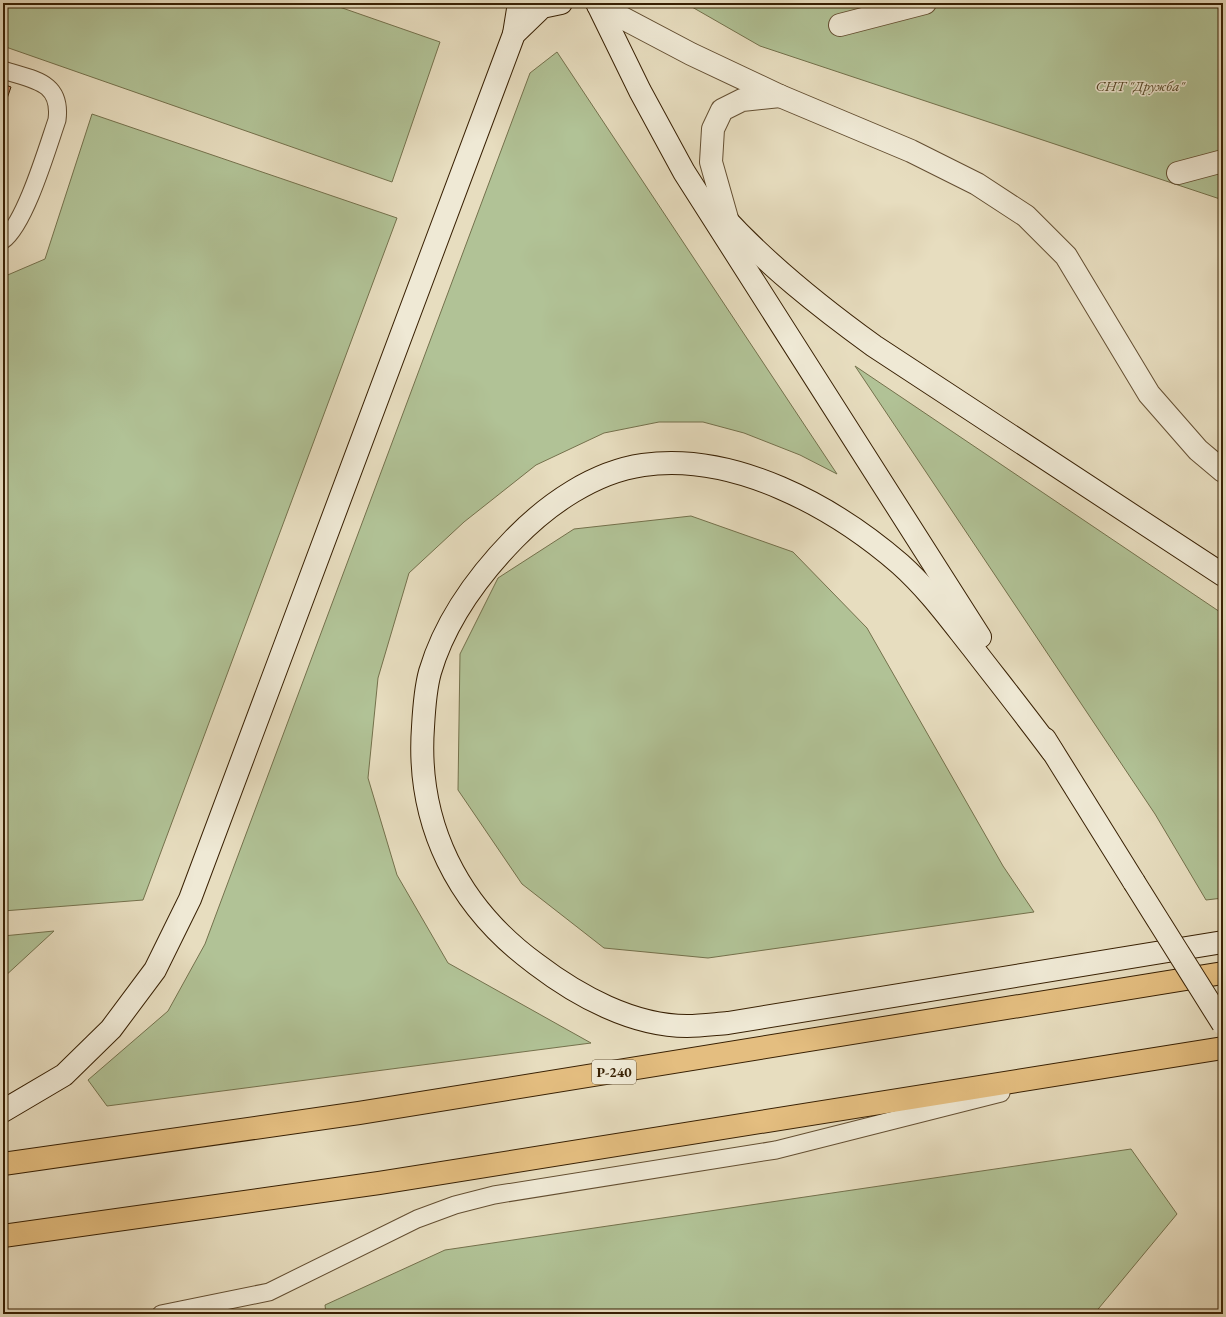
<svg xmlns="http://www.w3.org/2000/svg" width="1226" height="1317" viewBox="0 0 1226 1317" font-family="'EB Garamond',serif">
	<rect width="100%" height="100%" fill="#e7ddbf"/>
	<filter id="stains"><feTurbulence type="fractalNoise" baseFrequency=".005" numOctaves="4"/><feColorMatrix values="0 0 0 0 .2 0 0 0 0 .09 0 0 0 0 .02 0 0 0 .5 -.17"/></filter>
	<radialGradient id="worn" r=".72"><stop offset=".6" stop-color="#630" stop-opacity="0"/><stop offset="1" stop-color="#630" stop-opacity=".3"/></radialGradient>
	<g fill="#b1c296" stroke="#74714c">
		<polygon points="3,3 328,3 440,42 392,182 3,46"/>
		<polygon points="685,3 1223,3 1223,200 760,46"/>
		<polygon points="557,52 837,474 800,455 744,433 703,422 659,422 604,433 536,465 464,522 409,573 378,678 368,778 397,875 448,963 591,1043 107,1106 88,1080 168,1011 205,944 530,73"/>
		<polygon points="92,114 397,218 143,900 3,911 3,277 45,259"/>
		<polygon points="855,366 1223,614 1223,898 1206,900 1155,814"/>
		<polygon points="691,516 793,552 867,628 1003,866 1034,912 708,958 604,948 522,884 458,790 460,654 498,578 574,529"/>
		<polygon points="54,931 3,978 3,936"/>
		<polygon points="1131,1149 1177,1214 1094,1314 326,1314 325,1305 445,1250"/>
	</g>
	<g fill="#d89976" stroke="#382003">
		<polygon points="3,84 11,87 3,110"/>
		<polygon points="108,1311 109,1314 81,1314"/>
	</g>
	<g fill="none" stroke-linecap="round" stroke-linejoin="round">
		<defs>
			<g id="service">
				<path d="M3,70C33,80 62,81 57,120C47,149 25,224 3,240"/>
				<polyline points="161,1314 269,1292 417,1219 455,1205 494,1195 776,1150 1001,1093"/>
			</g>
			<g id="minor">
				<polyline points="598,5 691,54 780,96 911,151 977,184 1026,216 1066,256 1149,394 1198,450 1223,471"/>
				<polyline points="840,25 925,3"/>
				<polyline points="1178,173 1223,161"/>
				<polyline points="728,222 711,162 713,129 722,110 742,100 780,96"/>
			</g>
			<g id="secondary">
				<polyline points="597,3 640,91 684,172 980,637"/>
				<polyline points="514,34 519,3"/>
				<path d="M722,215C767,265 820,307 874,346L1223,575"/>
				<polyline points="1045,739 1134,882"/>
				<path d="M1052,751C1026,716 999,682 972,647C949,618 928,589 900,564C833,506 734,452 643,465C594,472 548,504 514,539C477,577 445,621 430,672C425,690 424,709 423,727C416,824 458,907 536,964C578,996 633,1026 687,1026C701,1026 715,1024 728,1023L1223,942"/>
				<polyline points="3,1111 64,1075 111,1029 155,970 190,899 514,34 542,7 561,3"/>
			</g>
			<g id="trunk">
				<polyline points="3,1164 359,1113 1223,973"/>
				<polyline points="3,1236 379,1183 1223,1048"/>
			</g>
		</defs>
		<use href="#service" stroke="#644f32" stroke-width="19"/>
		<use href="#minor" stroke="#644f32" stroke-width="24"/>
		<use href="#secondary" stroke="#382003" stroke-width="24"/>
		<use href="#trunk" stroke="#382003" stroke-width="24"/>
		<use href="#service" stroke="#efe9d5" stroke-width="17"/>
		<use href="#minor" stroke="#efe9d5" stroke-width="22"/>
		<use href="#secondary" stroke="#efe9d5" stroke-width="22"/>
		<use href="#trunk" stroke="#e4be80" stroke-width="22"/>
		<defs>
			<polyline id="secondary-bridge" points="1134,882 1223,1024"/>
		</defs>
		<use href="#secondary-bridge" stroke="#382003" stroke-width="24" stroke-linecap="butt"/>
		<use href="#secondary-bridge" stroke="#efe9d5" stroke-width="22"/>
	</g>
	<g text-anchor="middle" stroke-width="3" stroke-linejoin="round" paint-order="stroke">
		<rect fill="#efe9d5" stroke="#6f5c42" stroke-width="1" x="592" y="1060" width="44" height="24" rx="3"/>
		<g font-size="14" font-weight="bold" fill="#382003">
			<text x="614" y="1077">Р-240</text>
		</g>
		<g font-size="15" font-style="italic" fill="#564828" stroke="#efe9d5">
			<text x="1140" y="91">СНТ "Дружба"</text>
		</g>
	</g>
	<rect width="1226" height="1317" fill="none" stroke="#e7ddbf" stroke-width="16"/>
	<rect x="4" y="4" width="1218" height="1309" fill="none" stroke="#382003" stroke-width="2"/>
	<rect x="8" y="8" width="1210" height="1301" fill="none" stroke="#382003"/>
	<rect width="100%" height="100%" filter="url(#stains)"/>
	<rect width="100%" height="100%" fill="url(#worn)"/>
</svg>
